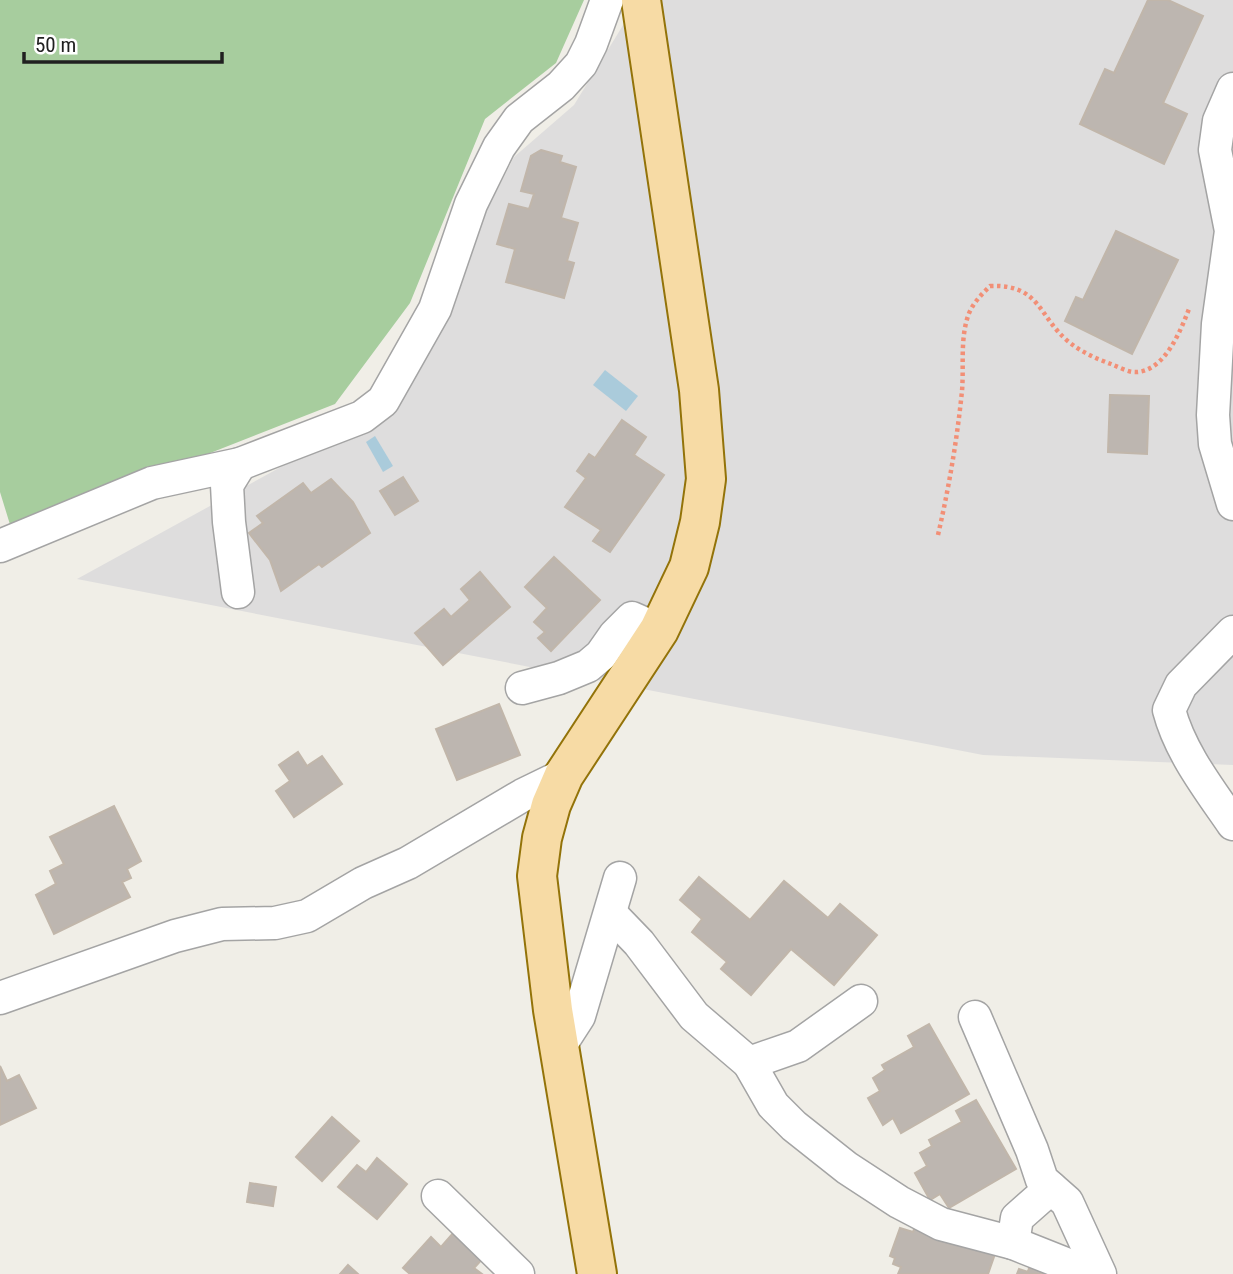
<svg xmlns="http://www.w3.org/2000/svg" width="1233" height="1274" viewBox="0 0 1233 1274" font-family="'Roboto Condensed',sans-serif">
	<rect width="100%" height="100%" fill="#f0eee7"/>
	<polygon fill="#dedddd" points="624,0 1233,0 1233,765 983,755 77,579 383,411 514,157 574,105 633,9"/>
	<polygon fill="#a7cd9e" points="0,0 584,0 556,63 485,119 410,303 335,404 12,531 0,492"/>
	<g fill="#aacbdb">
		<polygon points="605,370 638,396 626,411 593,385"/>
		<polygon points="375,436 393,466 383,472 366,442"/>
	</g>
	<g fill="#bdb6b0" stroke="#c1b6aa" stroke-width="2">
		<polygon points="1148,0 1168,0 1203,16 1163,103 1187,114 1164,164 1080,124 1105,69 1114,73"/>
		<polygon points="541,150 562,156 560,162 576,167 561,218 578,223 567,261 574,263 564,298 506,282 515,249 497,244 509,204 529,209 534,194 521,191 531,156"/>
		<polygon points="1116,231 1178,260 1132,354 1065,321 1076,297 1083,300"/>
		<polygon points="1110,395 1149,396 1147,454 1108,452"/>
		<polygon points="622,420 646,437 634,455 664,475 610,552 593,541 601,530 565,507 586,478 577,471 589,454 595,458"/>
		<polygon points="403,477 418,501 395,515 380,491"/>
		<polygon points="331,479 353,502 370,533 322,567 319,564 281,591 270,560 249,533 263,523 257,516 303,483 311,493"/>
		<polygon points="554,557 600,600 551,651 538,638 545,632 534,622 547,608 525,587"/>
		<polygon points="480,572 510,607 443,665 415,633 444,609 451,617 470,600 461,589"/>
		<polygon points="499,704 520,755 457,780 436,729"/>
		<polygon points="298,752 307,766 322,756 342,784 294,817 276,791 290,781 279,765"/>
		<polygon points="114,806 141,861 127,869 131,878 122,882 130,897 54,934 36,895 56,884 50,871 64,864 50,837"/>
		<polygon points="699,877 750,920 784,881 828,918 840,904 877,935 834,985 791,949 751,995 721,969 727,962 692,932 702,919 680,900"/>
		<polygon points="929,1024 969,1094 901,1133 893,1118 883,1125 868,1098 880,1091 873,1078 885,1070 882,1065 914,1047 908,1036"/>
		<polygon points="0,1066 7,1081 19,1075 36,1108 0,1125"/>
		<polygon points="976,1100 1016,1169 949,1208 940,1194 930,1200 915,1173 927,1166 920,1153 932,1146 929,1140 962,1122 956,1111"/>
		<polygon points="332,1117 359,1141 322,1181 296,1157"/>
		<polygon points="377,1158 407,1184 377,1219 338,1187 357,1165 366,1172"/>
		<polygon points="250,1183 276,1187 273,1206 247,1202"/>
		<polygon points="916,1223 996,1251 988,1274 898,1274 901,1267 893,1264 895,1258 890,1256 900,1228 913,1232"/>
		<polygon points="455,1231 484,1257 474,1268 482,1274 410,1274 403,1268 431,1237 441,1247"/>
		<polygon points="1030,1264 1066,1274 1017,1274 1019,1269 1028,1272"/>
		<polygon points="348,1265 358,1274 340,1274"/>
	</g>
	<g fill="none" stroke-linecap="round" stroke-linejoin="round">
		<defs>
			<g id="minor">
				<polyline points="1233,89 1219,121 1215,150 1231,231 1218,324 1213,415 1215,444 1233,504"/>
				<polyline points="0,546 152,483 240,464 362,417 383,401 435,309 471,204 499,147 519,119 561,86 581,64 591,44 607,0"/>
				<polyline points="238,592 229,522 227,485 240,464"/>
				<path d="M1233,632L1181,685L1169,710C1180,752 1209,789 1233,824"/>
				<polyline points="522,688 559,678 588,666 601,655 615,635 632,618 659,630"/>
				<polyline points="611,914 639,943 694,1016 749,1063 798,1046 861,1001"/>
				<polyline points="0,998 175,936 222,924 275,923 307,916 363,883 408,863 523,795 564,775"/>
				<polyline points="975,1017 1032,1150 1042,1180 1067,1202 1100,1274"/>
				<polyline points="559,1047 579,1016 620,878"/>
				<polyline points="749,1063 773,1105 794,1126 847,1168 899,1202 941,1224 1013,1243 1091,1274"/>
				<polyline points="438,1196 518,1274"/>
				<polyline points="1013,1243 1017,1218 1051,1188"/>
			</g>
			<polyline id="primary" points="597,1274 553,1010 537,876 542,838 551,805 564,775 659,630 689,567 700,522 706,479 699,390 641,0"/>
		</defs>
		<use href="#minor" stroke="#a4a4a4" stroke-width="35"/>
		<use href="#primary" stroke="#937309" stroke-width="42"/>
		<path stroke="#f28f76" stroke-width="4.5" stroke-dasharray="3.5 3.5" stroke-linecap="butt" d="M938,535C949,487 957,440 962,391C964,366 960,340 968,316C972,304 981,295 990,286C1041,284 1038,317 1069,342C1081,352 1097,359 1111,364C1119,367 1129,373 1137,372C1165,370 1180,332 1189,309"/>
		<use href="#minor" stroke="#fff" stroke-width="32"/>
		<use href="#primary" stroke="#f7dba5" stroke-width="38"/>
	</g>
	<path d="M24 52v10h198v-10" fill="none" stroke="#202020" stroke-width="3.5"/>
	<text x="35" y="52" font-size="21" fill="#202020" stroke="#ffffff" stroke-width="5" paint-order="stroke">50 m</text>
</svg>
